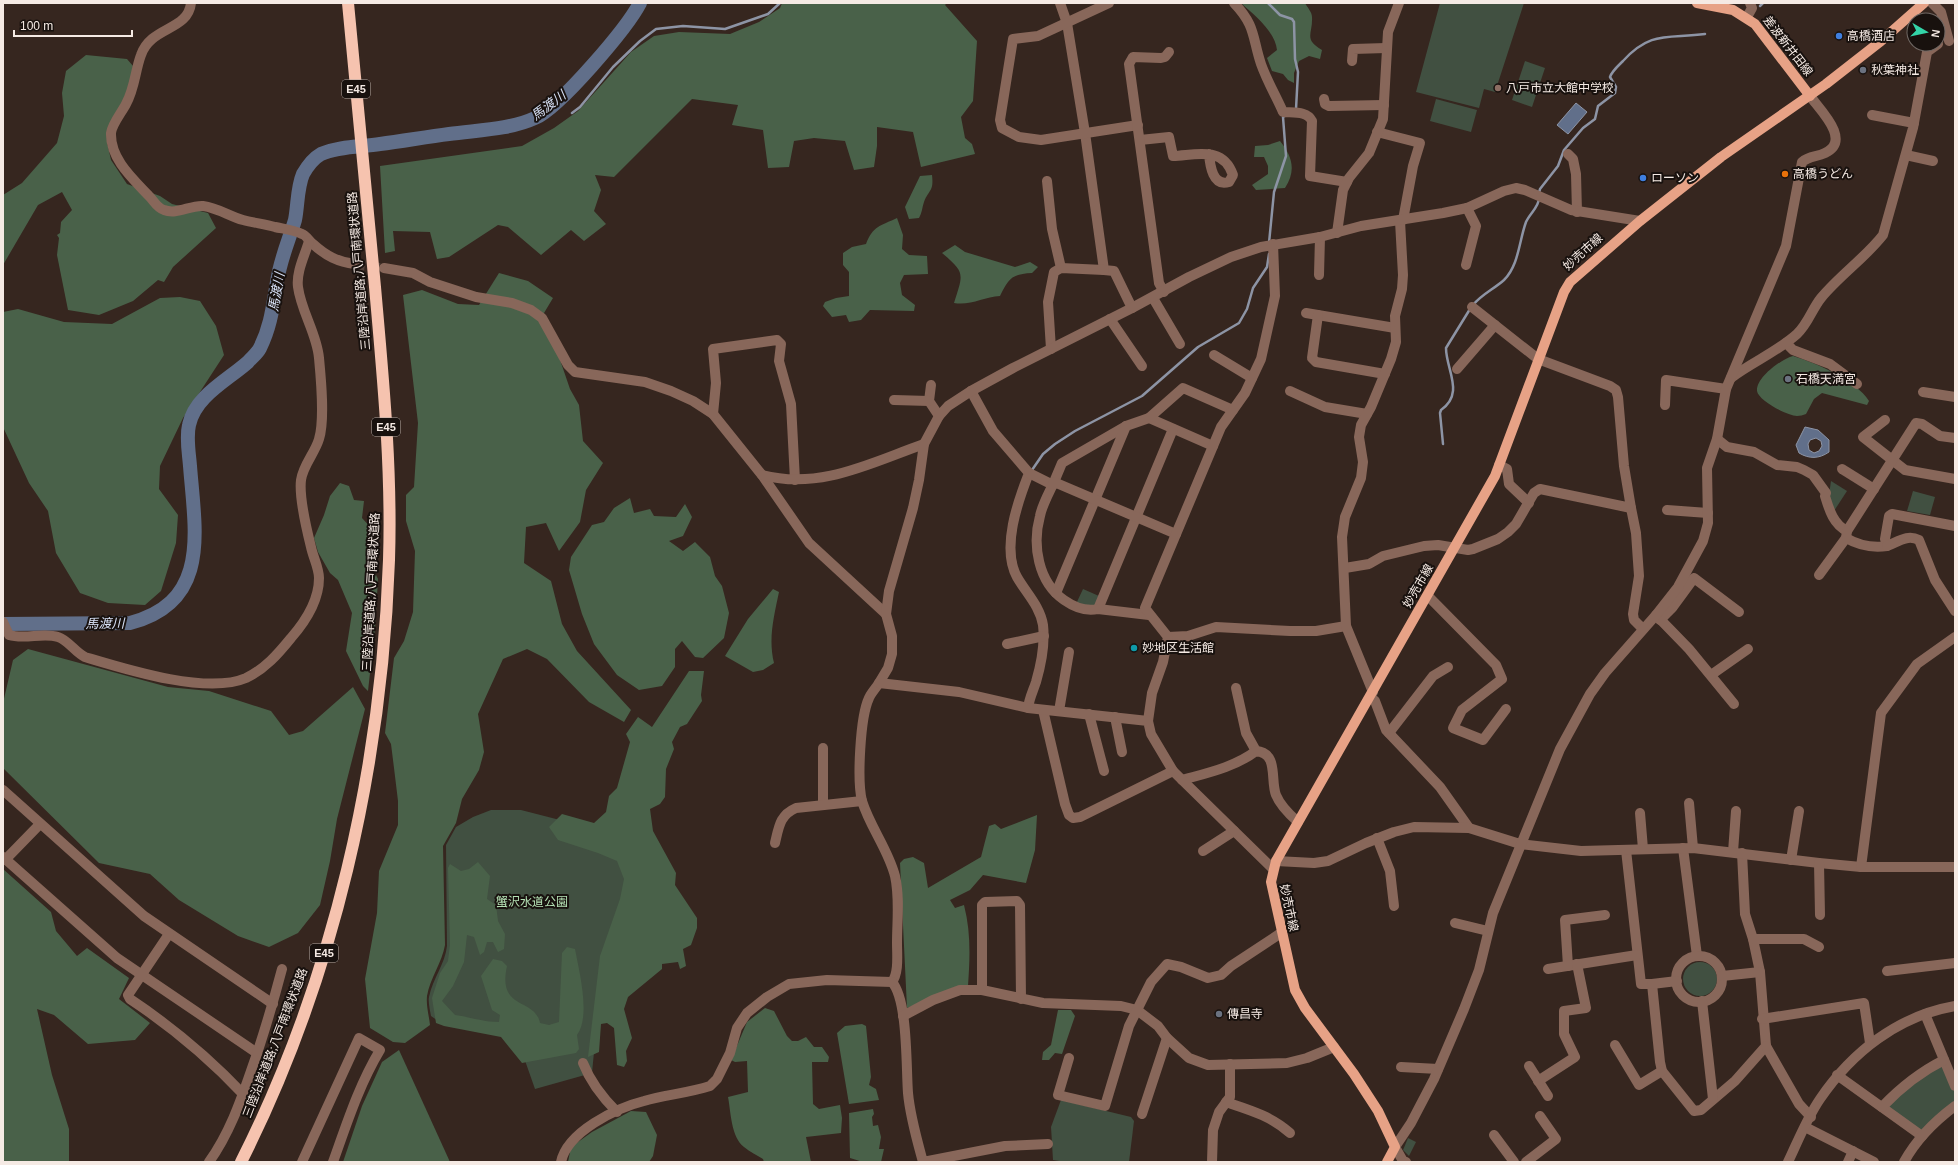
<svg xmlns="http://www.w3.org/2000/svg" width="1958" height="1165" viewBox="0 0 1958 1165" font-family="Helvetica,'Noto Sans JP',sans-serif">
	<rect width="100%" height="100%" fill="#36261f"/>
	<g fill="#415041">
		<polygon points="1440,3 1524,3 1495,92 1484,89 1479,108 1416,92"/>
		<polygon points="1525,61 1545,68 1532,107 1512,100"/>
		<polygon points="1436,99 1477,110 1471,132 1430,121"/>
		<polygon points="1831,481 1847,491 1834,511 1829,495"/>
		<polygon points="1913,491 1935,497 1930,515 1907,511"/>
		<polygon points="1083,589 1099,596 1096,605 1093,607 1076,604"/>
		<path d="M491,810H521L556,819L616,839L632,867L603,958L592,1073L535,1089L516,1035L441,1023L431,1016C430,1010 428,1002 429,997C433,978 445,964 447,946L446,845L456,827L473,817Z"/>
		<circle cx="1700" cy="979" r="17"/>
		<polygon points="1945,1066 1955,1091 1955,1104 1925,1130 1917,1130 1888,1109 1888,1103 1928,1070"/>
		<polygon points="1061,1100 1131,1117 1134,1121 1129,1162 1066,1162 1053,1160 1051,1127"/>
		<polygon points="1408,1138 1416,1142 1409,1156 1403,1150"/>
	</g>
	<g fill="#496149">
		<polygon points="782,3 947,3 945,5 977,41 973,101 961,117 965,138 972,144 975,154 921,167 913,132 877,127 877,146 874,167 854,170 845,141 814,138 794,141 789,167 768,168 763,130 732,125 738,105 692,99 614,177 595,175 601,190 594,211 606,224 584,241 571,230 541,255 508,227 498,225 449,257 437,259 430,232 393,231 395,251 385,253 380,166 522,146 554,128 578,111 631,52 654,36 679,32 730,34 759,22 780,8"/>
		<path d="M1241,3H1305C1307,7 1312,12 1312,17C1313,34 1303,39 1322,50L1320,59L1309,56L1299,61L1294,73V83L1288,80L1283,74L1272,71L1267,58L1277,50C1275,31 1254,15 1241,3Z"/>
		<polygon points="86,55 127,59 133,66 130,85 107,142 111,160 127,184 160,196 172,204 208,213 216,228 173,267 164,282 158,280 133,301 99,315 68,310 57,255 59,238 57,235 60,233 61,222 72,210 62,192 38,205 3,265 3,195 22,183 57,143 64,116 62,93 66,71"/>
		<path d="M1280,141C1293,157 1296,171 1285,188L1256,190L1252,185L1268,174V166L1264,157H1254L1255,146L1268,145Z"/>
		<path d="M932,175C934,192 929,189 924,202C922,208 922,213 919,218L909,219L905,207L920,176Z"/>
		<path d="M897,218L903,235L902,249L909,255L927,256L928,274L904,275L900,283L902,295L915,305L914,311L870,310L861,320L849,322L846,315L832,317L823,306L825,302L836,298L849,296V272L843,265V253L852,247L866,244C873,226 880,226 897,218Z"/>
		<path d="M955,245L965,252L1015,267L1030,262L1038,267L1032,273C1012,274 1009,278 1000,296C984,297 970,306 954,303C963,274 966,273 942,253Z"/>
		<path d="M499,273L528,281L553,298L544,313L570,389L579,405L583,441L603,463L586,490L580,522L559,551L546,523L526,527L524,563L551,581L562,624L577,651L631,710L624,722L589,702L547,659L527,649L503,659L478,714L484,752L479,770L462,799L456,823L443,846L445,945C442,963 430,978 427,996C426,1005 429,1016 430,1025L405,1043L393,1042L370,1028L365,979L377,913L379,871L398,825V801L394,768L391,744L385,733L394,658L404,641L413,612L415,551L406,521V495L414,487L418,423L403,295L422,290L458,304L479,305Z"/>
		<polygon points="180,297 200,301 216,326 224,355 183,418 160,466 159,489 178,515 176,543 161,591 145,605 108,603 80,593 56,553 48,511 29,483 3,427 3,312 18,309 64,322 112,324 160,298"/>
		<path d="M1793,356C1816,363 1856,380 1869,401L1867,405L1822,393L1814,399L1806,414C1803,415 1800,416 1797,416C1787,416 1758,400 1757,391C1756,377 1782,359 1793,356Z"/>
		<polygon points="340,483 349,486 354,500 364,501 362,518 373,530 370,550 376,556 374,571 378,579 375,628 368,691 363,686 346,651 352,613 338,580 330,573 318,552 314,538 324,515 330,496"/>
		<polygon points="630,498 634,513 650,509 654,516 676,517 685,504 692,517 683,536 669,541 683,551 695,542 710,557 715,576 722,586 729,613 724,638 703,658 695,657 682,641 675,649 675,667 662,686 639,690 617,675 594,644 582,614 569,570 571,557 592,525 604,522 614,508"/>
		<path d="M773,589L779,592C774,616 768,639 774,663L763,670L753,672L725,656L748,619Z"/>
		<polygon points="28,649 168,687 209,691 271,711 289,735 303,731 353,687 365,709 337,819 330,861 320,905 298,933 269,947 238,936 179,900 150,874 99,863 4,769 3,703 13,660"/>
		<polygon points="689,671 704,671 701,695 702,701 687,724 680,727 672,742 674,749 666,769 665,797 660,804 650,809 653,831 676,873 675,885 697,918 697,928 691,945 683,949 686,966 680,969 678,962 662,964 662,969 628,997 624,1009 632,1038 626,1051 627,1061 624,1067 617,1065 614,1028 607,1023 601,1024 599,1052 588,1057 600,956 620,899 624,879 617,861 598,853 558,840 549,827 562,814 594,823 606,812 609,796 617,788 630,742 626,734 638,717 652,727"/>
		<path d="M1037,815L1035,850L1026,883L983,875L970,890L950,900L955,908L964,905C971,932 970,958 968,986L907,1008L900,863L904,859L913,857L924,863L928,888L981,857L989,826L995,824L1001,829Z"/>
		<path d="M478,862L490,876L487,899L496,905L498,921L505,934L504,949L498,952L493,942H487L484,952L480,955L474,937L467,935L464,962L453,986L442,1001L455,1015C470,1017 483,1022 499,1022L500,1015L492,1010L481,976L493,959L502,961L507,966C497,1011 535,997 540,1023L549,1025L559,1022L562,953L567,947L575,949C579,971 591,1016 577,1035L579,1049L576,1053L522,1063L501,1037L444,1026L436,1023L432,998L440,973L448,961L450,945L448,868L450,864L461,871L469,869Z"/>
		<polygon points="3,869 51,912 56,931 77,956 87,948 129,978 119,999 150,1023 135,1040 88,1044 54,1015 37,1009 52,1075 69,1129 69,1162 3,1162"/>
		<path d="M765,1008L774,1011L787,1036L792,1041H798L806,1037L814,1047H822L829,1057L828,1062H812L813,1104L819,1109L840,1105L842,1118L841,1133L806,1137L811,1162H764L763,1159C757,1155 750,1152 744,1147C731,1137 731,1113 728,1097L748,1092L747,1061L735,1062L731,1060L747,1022Z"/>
		<polygon points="1058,1010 1071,1010 1075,1016 1062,1054 1055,1053 1049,1060 1042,1060 1043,1052 1051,1045"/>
		<polygon points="862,1024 866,1026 871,1077 869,1085 876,1089 879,1100 849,1104 837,1033 845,1026"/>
		<polygon points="399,1050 450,1162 343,1162 362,1106 382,1062"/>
		<polygon points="873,1109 874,1114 872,1117 873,1126 878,1125 881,1137 879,1149 884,1149 881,1162 863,1162 850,1158 849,1113"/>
		<polygon points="631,1111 646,1112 657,1135 653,1156 649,1162 568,1162 571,1147 592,1132"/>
	</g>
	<g fill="#616f8a" stroke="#8d94a5" fill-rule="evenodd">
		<polygon points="1576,103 1587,112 1568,134 1557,125"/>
		<path d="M1805,427L1818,430L1829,440V452C1819,459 1809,459 1799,453L1796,445ZM1816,438L1821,441L1822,446L1819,451L1814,453L1809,450L1808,444L1810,440Z"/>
	</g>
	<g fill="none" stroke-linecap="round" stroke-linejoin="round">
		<g stroke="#8d94a5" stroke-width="2.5">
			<polyline points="1268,3 1280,15 1292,19 1294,22 1295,59 1298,72 1296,109 1294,110"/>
			<polyline points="1760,6 1763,3"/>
			<polyline points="572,113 580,107 613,67 640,41 656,29 683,26 725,29 768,14 780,3"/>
			<path d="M1539,193L1540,189L1558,166L1564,150L1583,128L1595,119L1598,106L1615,93L1616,87L1610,77C1612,71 1618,66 1623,61C1651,30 1669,39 1705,34"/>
			<polyline points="1269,243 1274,192 1286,156 1283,117 1285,116"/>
			<path d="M1473,305C1482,294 1494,289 1504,280C1519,265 1519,241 1526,222C1530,213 1539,207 1539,198"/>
			<path d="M1443,444L1440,413L1441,410C1465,393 1446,370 1446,348L1470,309"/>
			<polyline points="1032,470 1043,454 1055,444 1075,431 1142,396 1198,347 1239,323 1247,309 1253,288 1267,267 1269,254"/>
		</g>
		<path stroke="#616f8a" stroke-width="14" d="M3,624L130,623C211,602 195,531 190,466C189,453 186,438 189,425C195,396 228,380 248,362C252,357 257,354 260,348C271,326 273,305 277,282C280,260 289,240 295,220C298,205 297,188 303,174C307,167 314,158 321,154C340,146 361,147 380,144C403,141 426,137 449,134C477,130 509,130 535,118C560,107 627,28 640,3"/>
		<polyline stroke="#53433d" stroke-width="10" stroke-dasharray="10 5" stroke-linecap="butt" points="355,264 380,268"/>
		<g stroke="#88675a" stroke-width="10">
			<path d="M191,3C188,31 151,26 141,55C135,71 135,88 126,104C122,112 112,124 111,133C110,159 133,179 149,196C154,201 157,208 164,210C177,215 190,205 203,206C218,208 229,216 243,220C254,223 265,224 275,227C284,229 294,230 302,234C306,235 309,241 313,244C326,256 338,262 355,264"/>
			<polyline points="1060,3 1067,23 1085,133 1104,270 1114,271 1132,308"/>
			<polyline points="1109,3 1038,36 1013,39 1000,120 1002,128 1019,137 1041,140 1138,125"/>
			<path d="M1234,3C1256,26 1252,37 1261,64C1267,81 1276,96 1283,112C1294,113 1307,111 1312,121L1310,176L1347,182"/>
			<polyline points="1932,3 1941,12 1949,41"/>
			<polyline points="1747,17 1752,8 1750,3"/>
			<polyline points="1352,61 1353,49 1386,48"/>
			<polyline points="1324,99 1325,104 1329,106 1384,105"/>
			<polyline points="1872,115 1914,123"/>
			<polyline points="1377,132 1420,143 1413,166 1403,220"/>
			<path d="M1140,140L1169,137L1173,156C1197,155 1223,146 1233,175L1229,182C1213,187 1210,166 1209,154"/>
			<polyline points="1568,154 1573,159 1576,174 1577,212"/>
			<polyline points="1906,155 1933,161"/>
			<polyline points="1047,181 1052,229 1061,268"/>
			<polyline points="1337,233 1343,190 1349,178 1369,153 1383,119 1388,32 1399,3"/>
			<polyline points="1466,265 1476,226 1467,208"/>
			<polyline points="384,268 413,273 430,282 476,297 512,303 531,310 542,318 568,365 575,372 645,382 671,391 693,401 713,414 762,475 809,543 886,614"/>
			<polyline points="1319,275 1320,237"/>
			<polyline points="1164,292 1159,283 1129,64 1133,57 1161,58 1165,57 1169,52"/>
			<polyline points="1153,298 1180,344"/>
			<polyline points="1306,313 1395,328"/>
			<polyline points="1318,315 1312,358 1316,362 1385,374"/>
			<polyline points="1110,319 1142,366"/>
			<polyline points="1786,343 1793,350 1830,364 1857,384"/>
			<polyline points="1051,349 1048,302 1054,272 1061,268 1104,270"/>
			<polyline points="1214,355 1252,378"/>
			<polyline points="1457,369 1495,325"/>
			<path d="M1731,378C1752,362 1777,352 1797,334C1808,324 1812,309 1821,298C1840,275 1865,258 1883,235L1913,128L1927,52L1938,44"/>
			<polyline points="931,385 929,401 939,416"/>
			<path d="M971,391L993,431L1029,473C1018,501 1001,548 1017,577C1026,593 1040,606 1043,625C1045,643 1041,665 1036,682C1033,691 1029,699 1028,708"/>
			<polyline points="1290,391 1325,407 1367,414"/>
			<polyline points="1923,392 1955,397"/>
			<polyline points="894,400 929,401"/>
			<polyline points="1665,405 1666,380 1726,389"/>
			<polyline points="713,414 716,383 713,349 777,340 781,344 779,361 791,404 795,480"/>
			<polyline points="1149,418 1213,446"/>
			<polyline points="1885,420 1863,437 1905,470 1955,479"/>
			<path d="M1717,439L1727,447L1754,452L1777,465L1797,467L1804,470L1813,475L1826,493L1825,496C1829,509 1833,524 1847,531"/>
			<polyline points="1499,465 1507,469 1509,484 1529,503"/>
			<polyline points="1842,469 1874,489"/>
			<polyline points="1029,473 1053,485"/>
			<path d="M762,475C821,490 870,463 924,444"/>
			<polyline points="1054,482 1062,463 1126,426 1149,418 1183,388 1233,410"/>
			<polyline points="1631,508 1636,533 1639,576 1633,614 1634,620 1643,629"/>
			<polyline points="1667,510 1708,513"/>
			<path d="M1846,538C1858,545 1873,548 1887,546L1885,539L1889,516L1892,514L1955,526"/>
			<path d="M1887,546C1898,542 1907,534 1919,540L1935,580L1955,611"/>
			<polyline points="1345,568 1369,564 1383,556 1424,546 1438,545 1468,550 1473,549 1498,539 1508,532 1516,524 1534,493 1540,489 1631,508 1624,466 1618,397 1616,390 1610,386 1538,359 1472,307"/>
			<polyline points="1819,575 1846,538 1847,531 1916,423 1922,424 1940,436 1955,438"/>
			<polyline points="1056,593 1126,426"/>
			<polyline points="1428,596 1496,665 1502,679 1462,710 1453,728 1483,740 1506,709"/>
			<polyline points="1098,609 1173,429"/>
			<path d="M1149,615L1098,609C1085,612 1074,607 1064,600C1038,582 1032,545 1040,516C1042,505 1049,493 1054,482L1176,534"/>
			<polyline points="1656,615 1689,649 1734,704"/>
			<polyline points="1660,620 1672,608 1694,578 1739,612"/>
			<path d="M3,622L9,635C25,640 43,632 58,637C68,640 75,652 85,657C125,669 207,695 246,678C265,669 278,654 291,638C305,622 319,601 319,578C319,568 313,557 311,547C307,531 299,496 301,480C303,465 315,453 319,439C325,420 321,379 319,358C317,334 301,311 298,287C296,272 305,255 309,241"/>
			<polyline points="1168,637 1188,636 1216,627 1290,631 1316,631 1346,626"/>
			<polyline points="1007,644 1044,636"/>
			<polyline points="1711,675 1748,649"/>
			<path d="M879,683C876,688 871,693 869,698C860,717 857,781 862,801C870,827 888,849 895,876C900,898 897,921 897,943C897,955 899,973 892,982"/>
			<polyline points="1236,688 1246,733 1256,751"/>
			<polyline points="1373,692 1346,626 1342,537 1345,517 1361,478 1363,462 1359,437 1361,425 1371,407 1391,359 1396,342 1395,316 1402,289 1403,275 1400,221"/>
			<polyline points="1370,697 1375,701 1386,730 1440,787 1469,828"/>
			<polyline points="1043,710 1065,804 1069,815 1073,818 1080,817 1173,771"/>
			<polyline points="1059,711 1069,652"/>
			<polyline points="1089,714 1104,771"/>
			<polyline points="1115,717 1122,752"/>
			<polyline points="1148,721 1152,693 1163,662 1168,637 1145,608 1221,427 1245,393 1261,359 1275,296 1273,244"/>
			<polyline points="1389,733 1433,676 1448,667"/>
			<polyline points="823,748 823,805"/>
			<path d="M1182,780C1207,773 1235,767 1256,751C1279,753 1270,780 1276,795C1280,805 1290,815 1298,822"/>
			<polyline points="3,790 144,916 273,1004"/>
			<polyline points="1689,803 1693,848"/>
			<polyline points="1640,813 1643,849"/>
			<polyline points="1377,838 1390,871 1394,906"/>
			<path d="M775,843C779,826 780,815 796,808L862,801"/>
			<polyline points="1683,848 1697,956"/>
			<polyline points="1626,850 1641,984 1652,984 1660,1062 1662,1071 1694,1111 1701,1110 1735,1081 1766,1046 1760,972 1753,939 1745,914 1742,853"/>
			<polyline points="1203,851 1234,831"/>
			<polyline points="1733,852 1736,811"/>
			<polyline points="3,857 117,958 257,1053"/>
			<polyline points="5,860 40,824"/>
			<polyline points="1791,860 1799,811"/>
			<polyline points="1276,861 1314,863 1328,861 1366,843 1394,832 1414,827 1469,828 1520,844 1581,851 1693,848 1819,863 1861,867 1955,867"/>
			<polyline points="1819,863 1820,915"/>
			<polyline points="1861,867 1881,713 1917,664 1955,637"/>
			<polyline points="1273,869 1173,771 1151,734 1148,721 1028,708 959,692 879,683 888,668 892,654 892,636 886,614 889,591 913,508 919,480 924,444 939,416 948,406 971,391 1013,368 1132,308 1189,277 1231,257 1261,247 1320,237 1361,226 1443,213 1467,208 1504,191 1516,188 1525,190 1571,210 1640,221"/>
			<polyline points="1455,923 1488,931"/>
			<path d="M169,934L128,995L130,999C172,1027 209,1058 243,1094"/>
			<polyline points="1753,939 1804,939 1819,947"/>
			<circle cx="1699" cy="979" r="23"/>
			<polyline points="1568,966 1565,920 1605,915"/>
			<polyline points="1548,969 1637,955"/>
			<polyline points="1887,971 1955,963"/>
			<polyline points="1722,976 1760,972"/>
			<path d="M892,982C908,1000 906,1067 908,1093C910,1116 917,1140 923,1162L1005,1146L1048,1144"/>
			<polyline points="1652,984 1677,981"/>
			<polyline points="982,990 982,905 985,902 1017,901 1020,905 1021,999"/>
			<polyline points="1702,1001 1713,1099"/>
			<polyline points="1925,1014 1955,1086"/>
			<polyline points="903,1016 933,1000 960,990 982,990 1043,1003 1121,1006 1137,1010 1158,1026 1167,1038 1189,1058 1208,1065 1287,1063 1307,1058 1334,1047"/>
			<polyline points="1762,1019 1864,1003 1870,1043"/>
			<polyline points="1615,1045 1639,1085 1662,1071"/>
			<polyline points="1766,1046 1799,1104 1811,1117"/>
			<polyline points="1069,1058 1058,1095 1105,1106 1129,1026 1151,982 1167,964 1181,967 1208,978 1221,975 1231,966 1281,933"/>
			<path d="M583,1063C590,1081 603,1098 617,1112"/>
			<polyline points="1529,1066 1548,1096"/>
			<polyline points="1401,1067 1438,1069"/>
			<polyline points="1837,1075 1922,1136"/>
			<polyline points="1538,1081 1575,1057 1564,1034 1564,1011 1586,1008 1577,964"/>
			<path d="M1226,1102C1250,1110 1271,1116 1290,1133"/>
			<path d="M1882,1107C1900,1088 1920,1072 1944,1060"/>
			<polyline points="1142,1114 1167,1038"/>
			<polyline points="1805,1127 1874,1162"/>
			<polyline points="1494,1135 1514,1162"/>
			<path d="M209,1162C229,1134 240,1103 251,1071C263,1037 273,1003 282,969"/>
			<path d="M302,1162L359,1038L380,1050C359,1085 347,1123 333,1162"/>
			<path d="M561,1162C567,1132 616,1108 644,1101C665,1095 688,1093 710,1086L717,1079L730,1053L737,1028L747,1013L767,997L789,984L827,980L892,982"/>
			<polyline points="1212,1162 1213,1130 1219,1112 1230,1097 1230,1064"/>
			<path d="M1406,1162L1403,1161L1395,1147L1411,1123L1434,1079L1464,1009L1479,970L1493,913L1560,749L1590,694L1605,673L1656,615L1678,587L1703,541L1708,523L1707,468L1717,439L1726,389L1786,246L1802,162C1809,156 1817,157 1825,153C1852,140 1820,110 1810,96"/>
			<polyline points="1526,1162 1556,1139 1540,1116"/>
			<path d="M1788,1162C1798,1141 1807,1118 1820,1099C1852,1052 1898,1016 1955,1006"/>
			<polyline points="1848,1162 1853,1151"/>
			<path d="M1904,1162C1916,1140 1935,1121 1955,1106"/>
		</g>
		<g stroke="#e7a286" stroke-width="10">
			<polyline points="1697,3 1733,10 1755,24 1810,96"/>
			<polyline points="1387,1162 1395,1147 1378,1111 1354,1074 1305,1008 1295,990 1271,882 1276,861 1495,476 1564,292 1570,282 1640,221 1721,157 1826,84 1881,41 1924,3"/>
		</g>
		<path stroke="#f6c3af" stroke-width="12" d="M241,1162C334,978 382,766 389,560C392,469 383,378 375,287C366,192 357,98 348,3"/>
	</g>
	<g fill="#3f7fe0" stroke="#18110e" stroke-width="1.5">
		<circle cx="1839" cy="36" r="4"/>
		<circle cx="1643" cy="178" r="4"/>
	</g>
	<g fill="#6b7280" stroke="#18110e" stroke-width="1.5">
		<circle cx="1863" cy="70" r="4"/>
		<circle cx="1788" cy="379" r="4"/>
		<circle cx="1219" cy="1014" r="4"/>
	</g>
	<circle fill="#8d6e63" stroke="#18110e" stroke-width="1.5" cx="1498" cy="88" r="4"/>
	<circle fill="#e8710a" stroke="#18110e" stroke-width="1.5" cx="1785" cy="174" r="4"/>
	<circle fill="#0f9aa8" stroke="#18110e" stroke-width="1.5" cx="1134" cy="648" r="4"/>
	<g text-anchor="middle" stroke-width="4" stroke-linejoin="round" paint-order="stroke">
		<g fill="#18110e" stroke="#b3a9a4" stroke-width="1">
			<rect x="342" y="80" width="28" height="18" rx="3"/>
			<rect x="372" y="418" width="28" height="18" rx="3"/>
			<rect x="310" y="944" width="28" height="18" rx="3"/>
		</g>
		<g font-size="11" font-weight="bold" fill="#f5eae4">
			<text x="356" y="93">E45</text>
			<text x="386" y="431">E45</text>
			<text x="324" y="957">E45</text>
		</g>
		<g font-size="12" fill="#f5eae4" stroke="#18110e" text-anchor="start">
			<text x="1847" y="40">高橋酒店</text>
			<text x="1871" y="74">秋葉神社</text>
			<text x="1506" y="92">八戸市立大館中学校</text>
			<text x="1793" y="178">高橋うどん</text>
			<text x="1651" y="182">ローソン</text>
			<text x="1796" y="383">石橋天満宮</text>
			<text x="1142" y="652">妙地区生活館</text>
			<text x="1227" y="1018">傳昌寺</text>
		</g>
		<g font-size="12" fill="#f5eae4" stroke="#18110e">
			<text transform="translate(1788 46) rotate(52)" y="4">差波新井田線</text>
			<text transform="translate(1583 252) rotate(-42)" y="4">妙売市線</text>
			<text transform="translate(359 271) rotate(-95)" y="4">三陸沿岸道路;八戸南環状道路</text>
			<text transform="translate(1418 586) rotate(-60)" y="4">妙売市線</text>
			<text transform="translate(371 592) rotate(-87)" y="4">三陸沿岸道路;八戸南環状道路</text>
			<text transform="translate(1289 908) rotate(78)" y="4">妙売市線</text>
			<text transform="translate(275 1043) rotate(-69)" y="4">三陸沿岸道路;八戸南環状道路</text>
		</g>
		<g font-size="12" fill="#b4e1b4" stroke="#18110e">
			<text x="532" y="906">蟹沢水道公園</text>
		</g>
		<g font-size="13" font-style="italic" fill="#dae4f9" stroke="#18110e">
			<text transform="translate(548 105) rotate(-37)" y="5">馬渡川</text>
			<text transform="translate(276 292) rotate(-80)" y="5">馬渡川</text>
			<text transform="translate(105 623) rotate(-1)" y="5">馬渡川</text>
		</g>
	</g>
	<rect width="1958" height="1165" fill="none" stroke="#f5eae4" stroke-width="8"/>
	<g transform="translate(1926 32) rotate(99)"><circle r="19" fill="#18110e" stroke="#706864"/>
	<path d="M0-3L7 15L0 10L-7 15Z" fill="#33d4a8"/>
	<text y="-6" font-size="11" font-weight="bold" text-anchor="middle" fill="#f5eae4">N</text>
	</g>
	<path d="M14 30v6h118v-6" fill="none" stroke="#f5eae4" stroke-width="2"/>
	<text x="20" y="30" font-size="12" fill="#f5eae4" stroke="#18110e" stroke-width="3" paint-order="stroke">100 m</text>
</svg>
